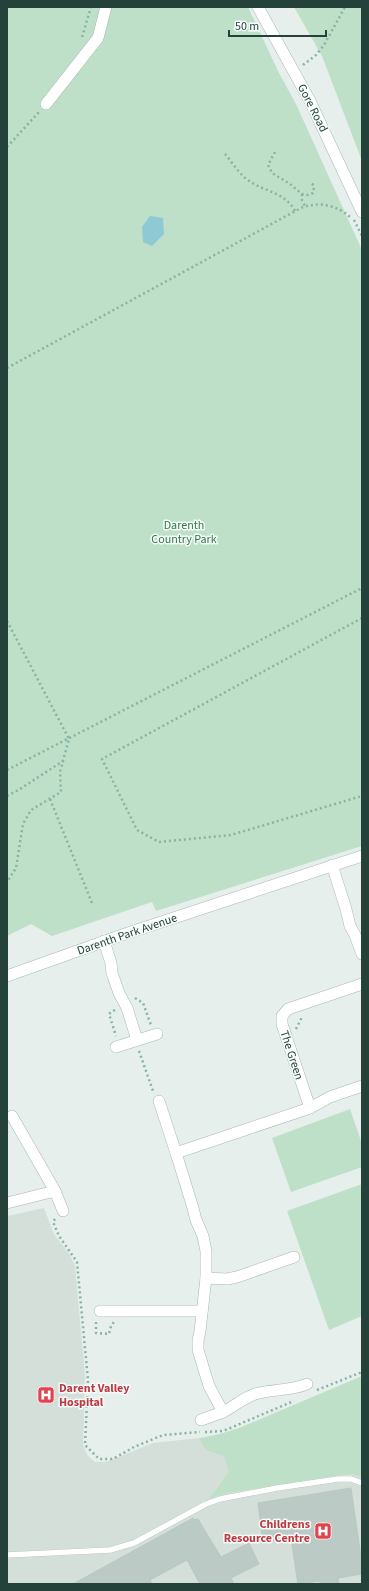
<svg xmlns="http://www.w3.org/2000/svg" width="369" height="1591" viewBox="0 0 369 1591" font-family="'Source Sans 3',sans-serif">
	<rect width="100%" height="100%" fill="#e6efeb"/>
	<polygon fill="#d4dfda" points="44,1208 54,1234 70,1255 75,1266 85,1375 83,1445 87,1455 95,1462 106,1462 153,1443 208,1437 220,1434 362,1393 362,1584 7,1584 7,1216"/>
	<g fill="#bfe0c8">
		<polygon points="7,7 248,7 279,73 296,104 362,250 362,846 156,911 152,902 52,936 31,924 7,936"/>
		<polygon points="294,7 362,7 362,161 322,56"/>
		<polygon points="350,1109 362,1144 362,1167 291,1192 272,1138"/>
		<polygon points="362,1184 362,1316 329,1330 287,1211"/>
		<path d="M362,1376V1476L352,1474L329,1477L227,1493L209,1499L229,1472L224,1456C212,1452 202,1451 200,1438L220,1434L239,1428Z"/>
	</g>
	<polygon fill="#8ec9d4" points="150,216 163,218 164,234 152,246 143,242 142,227"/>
	<g fill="#bbcac4" stroke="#b8c9c2">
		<polygon points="351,1488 362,1564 362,1574 338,1578 339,1584 320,1584 320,1581 298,1584 291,1539 263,1543 258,1503"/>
		<polygon points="193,1518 194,1520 198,1519 221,1557 249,1543 259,1564 231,1578 234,1584 200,1584 187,1560 150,1580 152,1584 73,1584"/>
	</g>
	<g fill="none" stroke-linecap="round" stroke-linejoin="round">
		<defs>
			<polyline id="service" points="7,1555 110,1550 134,1543 206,1504 220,1499 277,1488 338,1479 351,1479 362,1483"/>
			<g id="minor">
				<polyline points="258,7 310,101 362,212"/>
				<polyline points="46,104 98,38 106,7"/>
				<polyline points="332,865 346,909 350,926 355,935 362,954"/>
				<polyline points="104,941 111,963 112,973 119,993 127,1008 137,1040"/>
				<polyline points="7,976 125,934 362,856"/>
				<polyline points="116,1047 157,1034"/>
				<polyline points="159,1101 176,1153"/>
				<polyline points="310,1108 330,1097 362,1086"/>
				<polyline points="12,1116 55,1191 63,1211"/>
				<polyline points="7,1203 55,1191"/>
				<polyline points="206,1278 227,1279 237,1277 294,1257"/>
				<polyline points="100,1311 202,1311"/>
				<path d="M307,1384C291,1391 273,1389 255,1394C243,1398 235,1406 223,1412L209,1386L198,1350V1341L200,1331L206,1278V1251L203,1236L196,1220L193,1208L176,1153L310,1108L282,1024V1016L288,1009L362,984"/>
				<polyline points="201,1420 223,1412"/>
			</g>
		</defs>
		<use href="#service" stroke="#a8b8b2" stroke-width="6"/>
		<use href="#minor" stroke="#a8b8b2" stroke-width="12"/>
		<g stroke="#86b3a5" stroke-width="2.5" stroke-dasharray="2 3" stroke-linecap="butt">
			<polyline points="82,37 91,7"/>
			<polyline points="303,65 316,55 324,45 345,7"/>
			<polyline points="7,147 39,112"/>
			<polyline points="275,152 268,165 272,173 290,184 302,194 308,195 313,193 314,187 311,181"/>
			<path d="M225,154C233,163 240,176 251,182C266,192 286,193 295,211"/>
			<polyline points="302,194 302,200 305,206"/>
			<polyline points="354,220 362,236"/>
			<path d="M7,368L301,208C318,201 337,205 350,217"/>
			<polyline points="362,618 102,759 137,830 159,842 231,835 362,796"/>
			<polyline points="7,621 69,739 60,772 61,792 31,810 23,824 16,868 7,882"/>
			<polyline points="7,770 362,588"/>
			<polyline points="7,796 20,789 63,761"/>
			<polyline points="50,799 92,903"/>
			<polyline points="135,998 143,1003 151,1025"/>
			<polyline points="115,1010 111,1012 109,1014 116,1036"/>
			<polyline points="296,1029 302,1017"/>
			<polyline points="139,1051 153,1091"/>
			<polyline points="55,1219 53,1222 59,1236 77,1262 88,1380 85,1445 99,1459 113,1459 134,1447 163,1435 200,1432"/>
			<polyline points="96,1322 96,1333 109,1334 111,1326 114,1322"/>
			<polyline points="317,1390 362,1372"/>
			<polyline points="205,1432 223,1431 294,1401"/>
		</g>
		<use href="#service" stroke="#fff" stroke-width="5.5"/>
		<use href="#minor" stroke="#fff" stroke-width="11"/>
	</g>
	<defs>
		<symbol id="hospital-square" viewBox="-11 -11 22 22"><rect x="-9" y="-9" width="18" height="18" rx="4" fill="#e0444e" stroke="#f7fbf9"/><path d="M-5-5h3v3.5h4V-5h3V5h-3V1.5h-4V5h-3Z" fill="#fff"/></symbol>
	</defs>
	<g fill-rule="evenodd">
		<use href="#hospital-square" x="36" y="1385" width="20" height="20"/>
		<use href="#hospital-square" x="313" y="1521" width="20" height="20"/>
	</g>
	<g text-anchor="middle" stroke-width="3" stroke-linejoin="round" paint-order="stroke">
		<g font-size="12" fill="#24423a" stroke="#f7fbf9">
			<text transform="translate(313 108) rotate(63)" y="4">Gore Road</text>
			<text transform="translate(127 934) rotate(-19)" y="4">Darenth Park Avenue</text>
			<text transform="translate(292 1055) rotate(72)" y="4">The Green</text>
		</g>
		<g font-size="12" fill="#2d7a4b" stroke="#f7fbf9">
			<text x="184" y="529">Darenth<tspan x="184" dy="14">Country Park</tspan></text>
		</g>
		<g font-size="12" font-weight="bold" fill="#be3a42" stroke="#f7fbf9" text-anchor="start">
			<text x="59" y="1392">Darent Valley<tspan x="59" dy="14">Hospital</tspan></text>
			<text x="310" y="1528" text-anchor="end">Childrens<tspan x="310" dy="14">Resource Centre</tspan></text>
		</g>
	</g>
	<rect width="369" height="1591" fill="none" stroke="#24423a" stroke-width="16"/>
	<path d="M229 30v6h97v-6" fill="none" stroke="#24423a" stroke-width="2"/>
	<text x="235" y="30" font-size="12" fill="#24423a" stroke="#f7fbf9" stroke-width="3" paint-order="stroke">50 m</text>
</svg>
